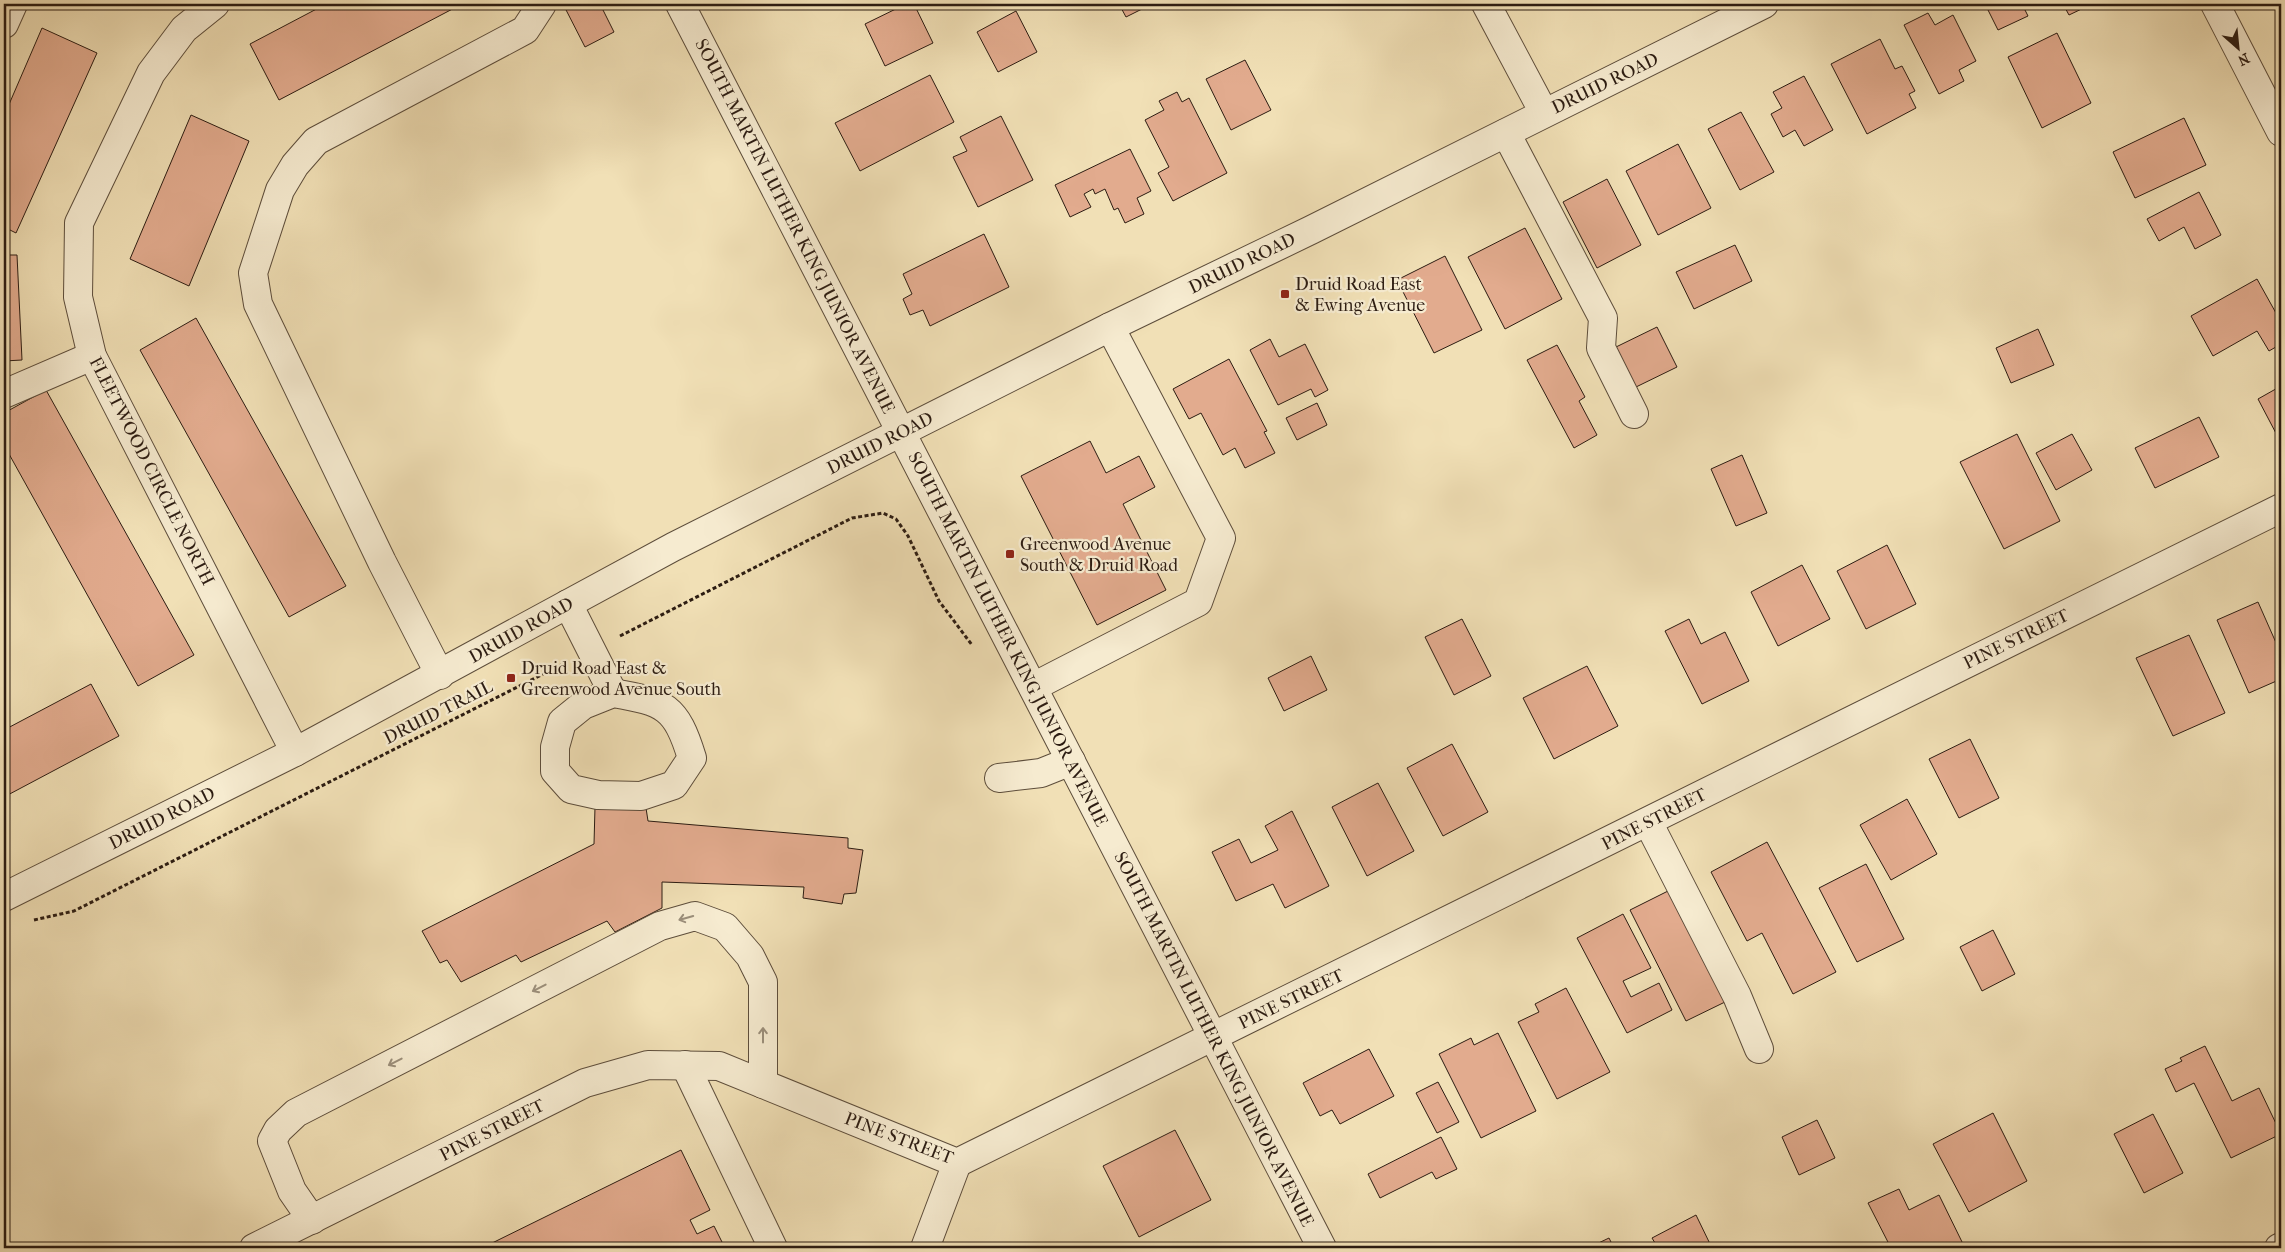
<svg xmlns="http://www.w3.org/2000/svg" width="2285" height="1252" viewBox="0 0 2285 1252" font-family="'IM FELL French Canon',serif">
	<rect width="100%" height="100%" fill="#f1e0b6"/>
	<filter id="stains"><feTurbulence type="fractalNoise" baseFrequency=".004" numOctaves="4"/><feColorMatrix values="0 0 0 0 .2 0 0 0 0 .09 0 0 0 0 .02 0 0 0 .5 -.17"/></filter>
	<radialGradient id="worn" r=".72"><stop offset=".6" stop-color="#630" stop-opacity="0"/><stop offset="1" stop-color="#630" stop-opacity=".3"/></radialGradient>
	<g fill="#e2ab8e" stroke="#2c1c12">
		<polygon points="326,4 462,4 279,100 250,44"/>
		<polygon points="563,4 600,4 614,32 585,47"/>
		<polygon points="906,4 914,4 933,43 885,66 865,24"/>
		<polygon points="1119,4 1152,4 1126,17"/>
		<polygon points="1985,4 2022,4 2028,16 1998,30"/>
		<polygon points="2063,4 2092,4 2069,15"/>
		<polygon points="1016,11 1037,52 998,72 977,32"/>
		<polygon points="1928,13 1935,25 1953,15 1976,61 1959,70 1964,81 1939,94 1904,25"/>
		<polygon points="42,28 97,53 16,233 4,227 4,116"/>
		<polygon points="2057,33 2091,103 2042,128 2008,57"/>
		<polygon points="1880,39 1895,69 1902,66 1915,91 1909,94 1916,108 1867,134 1831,64"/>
		<polygon points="1245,60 1271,110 1231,130 1206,79"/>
		<polygon points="930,75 954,122 860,171 835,123"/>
		<polygon points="1804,76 1833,130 1804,146 1795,130 1783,137 1771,114 1782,108 1773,92"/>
		<polygon points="1177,92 1182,102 1189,98 1227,173 1173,201 1158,173 1169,167 1145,120 1164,110 1159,101"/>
		<polygon points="1741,112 1774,172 1740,190 1708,129"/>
		<polygon points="191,115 249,141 189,286 130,259"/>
		<polygon points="1001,116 1033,180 978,207 953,157 967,151 960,137"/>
		<polygon points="2184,118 2206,165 2135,198 2113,152"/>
		<polygon points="1678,144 1711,208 1658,235 1626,171"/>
		<polygon points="1130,149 1151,191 1137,198 1144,214 1125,223 1118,208 1114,210 1105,189 1095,194 1093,189 1084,194 1091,207 1070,217 1055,185"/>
		<polygon points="1607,179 1641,245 1597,268 1563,202"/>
		<polygon points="2199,192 2221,235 2195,249 2184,227 2159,241 2147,219"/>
		<polygon points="1525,228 1562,299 1505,329 1468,257"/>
		<polygon points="984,234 1009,287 930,326 923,310 910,315 903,299 912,294 903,274"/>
		<polygon points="1735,245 1752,281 1694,309 1676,272"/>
		<polygon points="4,255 17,255 22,360 4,361"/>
		<polygon points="1445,256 1482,330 1434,353 1397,280"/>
		<polygon points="2257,279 2281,322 2281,344 2269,351 2257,331 2213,356 2191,316"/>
		<polygon points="196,318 346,586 289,617 140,350"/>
		<polygon points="1657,327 1677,367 1636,387 1616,347"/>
		<polygon points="2038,329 2054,365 2011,383 1996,348"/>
		<polygon points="1270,339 1279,357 1305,344 1328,390 1315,397 1311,389 1278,405 1250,350"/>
		<polygon points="1557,345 1585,397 1579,401 1597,435 1574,448 1527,360"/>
		<polygon points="1229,359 1267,431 1264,432 1275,453 1245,468 1235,448 1223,455 1201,413 1189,419 1173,389"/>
		<polygon points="2281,386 2281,438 2279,439 2258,399"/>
		<polygon points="46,390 194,655 138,686 4,445 4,413"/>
		<polygon points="1317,403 1327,425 1297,440 1286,418"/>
		<polygon points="2199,417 2219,457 2155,488 2135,448"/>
		<polygon points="2017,434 2060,521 2004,549 1960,462"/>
		<polygon points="2072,434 2092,470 2056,490 2036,453"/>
		<polygon points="1090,441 1106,473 1139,456 1155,487 1123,504 1166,590 1097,625 1021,476"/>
		<polygon points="1742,455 1767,513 1736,526 1711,469"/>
		<polygon points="1887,545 1916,604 1866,629 1837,571"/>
		<polygon points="1802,565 1830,619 1778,646 1751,592"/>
		<polygon points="2258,602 2281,654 2281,679 2249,693 2217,620"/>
		<polygon points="1462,619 1491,676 1454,695 1425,637"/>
		<polygon points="1689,619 1701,644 1725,632 1749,681 1702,704 1665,631"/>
		<polygon points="2189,635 2225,713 2173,736 2136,658"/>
		<polygon points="1311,656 1327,690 1284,711 1268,678"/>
		<polygon points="1587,666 1618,726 1554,759 1523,698"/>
		<polygon points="91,684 119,736 4,797 4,730"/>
		<polygon points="1970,739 1999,798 1959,818 1929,759"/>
		<polygon points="1452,744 1488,812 1443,836 1407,768"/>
		<polygon points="1378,783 1414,851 1367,876 1332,807"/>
		<polygon points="1907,799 1937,854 1891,880 1860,825"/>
		<polygon points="595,807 646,808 648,821 848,838 848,848 863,850 856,893 844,894 842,904 803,898 804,887 662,882 662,908 615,932 607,921 521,962 516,955 461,982 447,960 440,963 422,931 594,844"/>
		<polygon points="1292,811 1329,886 1285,908 1273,884 1236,901 1212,852 1239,839 1251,863 1278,850 1265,826"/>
		<polygon points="1767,842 1836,972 1793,994 1762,933 1747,941 1711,872"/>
		<polygon points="1866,864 1904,939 1857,962 1819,888"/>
		<polygon points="1670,890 1725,1002 1686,1021 1630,910"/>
		<polygon points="1623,914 1651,968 1623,981 1631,997 1659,983 1672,1010 1627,1033 1577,938"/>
		<polygon points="1993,930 2015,974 1982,991 1960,947"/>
		<polygon points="1566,988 1610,1072 1557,1099 1518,1022 1539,1012 1535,1004"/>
		<polygon points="1498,1033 1536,1111 1481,1138 1439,1054 1471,1038 1474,1045"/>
		<polygon points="2205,1046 2232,1101 2259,1088 2281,1134 2231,1158 2194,1083 2176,1092 2165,1069 2182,1061 2180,1058"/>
		<polygon points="1369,1049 1394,1096 1340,1124 1332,1110 1320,1116 1303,1083"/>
		<polygon points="1438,1082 1459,1122 1437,1133 1416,1093"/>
		<polygon points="1993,1113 2027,1181 1969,1212 1933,1144"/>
		<polygon points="2153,1114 2183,1173 2144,1193 2114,1134"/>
		<polygon points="1817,1120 1835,1158 1799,1175 1782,1137"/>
		<polygon points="1175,1130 1211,1200 1139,1237 1103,1166"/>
		<polygon points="1441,1137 1457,1169 1436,1179 1432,1172 1380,1198 1368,1174"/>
		<polygon points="681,1150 710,1210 690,1220 697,1234 714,1226 725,1248 482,1248"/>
		<polygon points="1899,1189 1909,1210 1939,1195 1965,1248 1891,1248 1868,1203"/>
		<polygon points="1696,1215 1712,1248 1658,1248 1652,1238"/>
		<polygon points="1609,1238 1614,1248 1588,1248"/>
	</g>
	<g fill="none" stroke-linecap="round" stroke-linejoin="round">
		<defs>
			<g id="minor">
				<polyline points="215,4 184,29 151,73 79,223 78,297 92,356 295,752"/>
				<polyline points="680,4 1322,1248"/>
				<polyline points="1486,4 1544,113"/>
				<polyline points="2215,4 2281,132"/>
				<polyline points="4,24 13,4"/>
				<polyline points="1506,133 1603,318 1601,348 1634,414"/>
				<polyline points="4,394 92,356"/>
				<polyline points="568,604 613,693"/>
				<polyline points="440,675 382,562 258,304 253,273 280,190 295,165 316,141 525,30 542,4"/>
				<polyline points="1033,687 1198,602 1221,538 1110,327"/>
				<path d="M613,693C665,702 676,706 692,758L674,785L641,796L598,795L571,789L555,771V747L562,722L583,705Z"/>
				<polyline points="999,778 1041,773 1071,761"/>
				<polyline points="1648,822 1737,996 1759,1049"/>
				<polyline points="4,897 295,752 673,547 1110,327 1311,230 1764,4"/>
				<polyline points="685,1065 773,1248"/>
				<polyline points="312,1220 292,1191 272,1141 278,1130 296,1113 660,926 695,916 725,927 750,956 763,982 763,1084"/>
				<polyline points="254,1248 585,1083 648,1065 719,1066 957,1163 2281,508"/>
				<polyline points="925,1248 957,1163"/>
				<polyline points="2279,1248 2281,1247"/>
			</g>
		</defs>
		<use href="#minor" stroke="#5d4d3b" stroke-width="30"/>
		<g stroke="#2c1c12" stroke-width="3" stroke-dasharray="4 2.5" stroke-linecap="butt">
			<polyline points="620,636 852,518 883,513 896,519 908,536 939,601 972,645"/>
			<polyline points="34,920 74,911 563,664"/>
		</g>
		<use href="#minor" stroke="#f6ebd0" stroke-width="28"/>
	</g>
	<defs><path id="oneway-shaft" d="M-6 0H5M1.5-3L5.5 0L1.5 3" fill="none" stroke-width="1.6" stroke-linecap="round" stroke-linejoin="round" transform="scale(1.25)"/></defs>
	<g stroke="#9b8e7a">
		<use href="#oneway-shaft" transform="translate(686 918) rotate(164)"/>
		<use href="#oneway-shaft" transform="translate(539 988) rotate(153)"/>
		<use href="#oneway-shaft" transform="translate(763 1035) rotate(-90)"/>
		<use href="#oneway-shaft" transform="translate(395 1062) rotate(153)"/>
	</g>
	<g fill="#8f2418" stroke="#f6ebd0" stroke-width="2">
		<rect x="1280" y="289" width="10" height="10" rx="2.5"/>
		<rect x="1005" y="549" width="10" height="10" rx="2.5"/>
		<rect x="506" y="673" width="10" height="10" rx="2.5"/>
	</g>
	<g text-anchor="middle" stroke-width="4.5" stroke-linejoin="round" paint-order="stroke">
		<g font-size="18" fill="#2c1c12" stroke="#f6ebd0">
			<text transform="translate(1605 83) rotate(-26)" y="6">DRUID ROAD</text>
			<text transform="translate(795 226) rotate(63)" y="6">SOUTH MARTIN LUTHER KING JUNIOR AVENUE</text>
			<text transform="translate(1242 263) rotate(-26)" y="6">DRUID ROAD</text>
			<text transform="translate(880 443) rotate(-27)" y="6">DRUID ROAD</text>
			<text transform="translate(152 471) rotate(63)" y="6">FLEETWOOD CIRCLE NORTH</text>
			<text transform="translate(521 630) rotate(-29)" y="6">DRUID ROAD</text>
			<text transform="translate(1008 639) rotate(63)" y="6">SOUTH MARTIN LUTHER KING JUNIOR AVENUE</text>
			<text transform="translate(2016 639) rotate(-26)" y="6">PINE STREET</text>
			<text transform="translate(438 712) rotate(-27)" y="6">DRUID TRAIL</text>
			<text transform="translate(162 818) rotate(-27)" y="6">DRUID ROAD</text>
			<text transform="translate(1654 819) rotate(-27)" y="6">PINE STREET</text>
			<text transform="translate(1291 999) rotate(-26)" y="6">PINE STREET</text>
			<text transform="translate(1214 1039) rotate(63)" y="6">SOUTH MARTIN LUTHER KING JUNIOR AVENUE</text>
			<text transform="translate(492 1130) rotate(-27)" y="6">PINE STREET</text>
			<text transform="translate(899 1138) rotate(21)" y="6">PINE STREET</text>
		</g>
		<g font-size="18" fill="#2c1c12" stroke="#f6ebd0" text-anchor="start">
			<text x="1295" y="290">Druid Road East<tspan x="1295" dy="21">&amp; Ewing Avenue</tspan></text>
			<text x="1020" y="550">Greenwood Avenue<tspan x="1020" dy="21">South &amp; Druid Road</tspan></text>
			<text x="521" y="674">Druid Road East &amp;<tspan x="521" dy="21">Greenwood Avenue South</tspan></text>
		</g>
	</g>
	<rect width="2285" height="1252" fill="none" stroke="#f1e0b6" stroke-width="20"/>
	<rect x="5" y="5" width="2275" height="1242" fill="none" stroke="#2c1c12" stroke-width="2.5"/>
	<rect x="10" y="10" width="2265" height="1232" fill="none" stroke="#2c1c12"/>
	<g transform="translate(2238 48) rotate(153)" stroke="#f6ebd0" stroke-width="4" paint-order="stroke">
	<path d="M0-4L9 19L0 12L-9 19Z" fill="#2c1c12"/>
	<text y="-8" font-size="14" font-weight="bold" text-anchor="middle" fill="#2c1c12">N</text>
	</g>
	<rect width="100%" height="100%" filter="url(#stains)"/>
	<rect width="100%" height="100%" fill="url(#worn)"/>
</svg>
